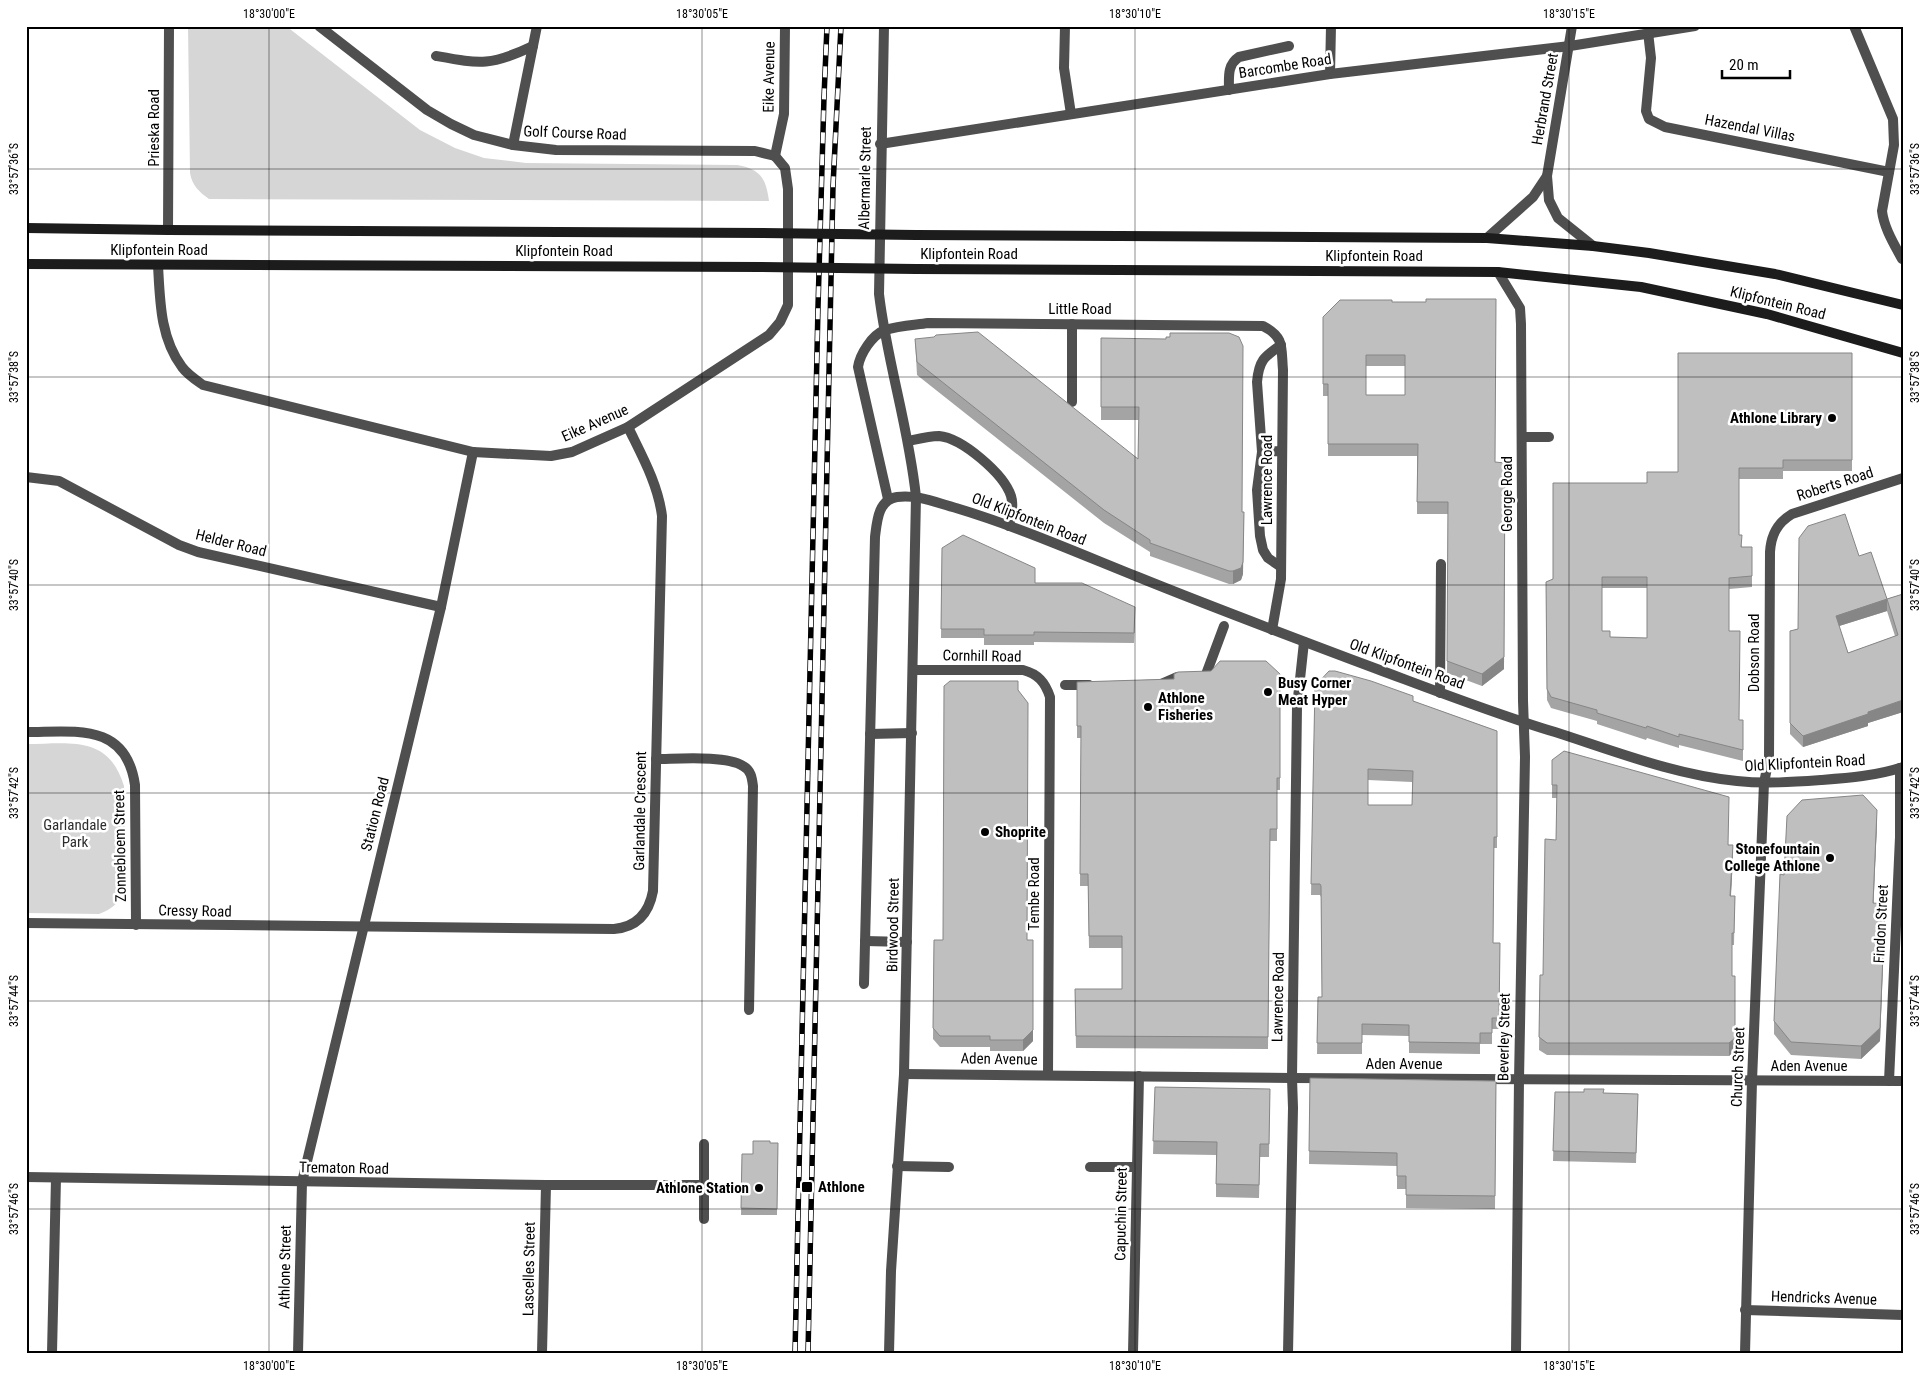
<svg xmlns="http://www.w3.org/2000/svg" width="1929" height="1379" viewBox="0 0 1929 1379" font-family="'Roboto Condensed',sans-serif">
	<rect width="100%" height="100%" fill="#fff"/>
	<g fill="#d6d6d6">
		<path d="M188,26H286L420,130L455,148L484,158L526,163L737,165C761,169 766,179 769,201L209,199C199,192 192,185 190,173Z"/>
		<path d="M26,744C70,744 108,734 124,786L125,881C122,899 116,908 99,914L26,913Z"/>
	</g>
	<g fill="none" stroke-linecap="round" stroke-linejoin="round">
		<g stroke="#4f4f4f" stroke-width="10">
			<polyline points="1065,26 1064,68 1071,114"/>
			<path d="M436,56C481,64 491,66 533,46"/>
			<path d="M1229,90C1229,77 1227,65 1239,57L1289,46"/>
			<polyline points="1498,272 1520,308 1521,324 1523,701 1525,757 1519,1080"/>
			<polyline points="1072,324 1072,402"/>
			<path d="M1281,345C1264,357 1259,360 1257,382L1262,452L1257,490L1260,536L1263,550L1268,558L1281,567"/>
			<polyline points="1522,437 1549,437"/>
			<path d="M909,441C918,439 929,436 939,436C962,438 1004,474 1011,496C1014,505 1011,516 1009,526"/>
			<polyline points="1262,452 1282,451"/>
			<path d="M888,499L858,367C860,354 872,335 885,330C898,326 914,325 928,323L1263,326C1285,337 1281,348 1283,370L1281,579L1272,630"/>
			<polyline points="1440,693 1441,564"/>
			<polyline points="870,734 912,733"/>
			<polyline points="865,941 907,942"/>
			<path d="M864,984L875,537C877,521 878,500 897,497C917,494 937,503 956,508C1019,527 1078,553 1138,577C1217,609 1297,639 1377,669C1436,691 1495,714 1555,732C1614,751 1675,775 1737,781C1765,784 1793,782 1821,780C1848,778 1876,776 1903,767"/>
			<polyline points="1292,1078 1297,707 1304,642"/>
			<path d="M1752,1081L1764,783L1769,758L1770,552C1771,535 1777,523 1792,514L1903,478"/>
			<polyline points="1889,1081 1900,837 1900,768"/>
			<polyline points="704,1144 704,1219"/>
			<polyline points="897,1166 949,1167"/>
			<polyline points="1090,1167 1137,1167"/>
			<polyline points="661,1185 704,1185"/>
		</g>
		<g stroke="#4f4f4f" stroke-width="10">
			<polyline points="319,26 427,110 451,124 474,135 513,145 556,150 755,151 775,156"/>
			<path d="M884,26L879,294C887,362 909,428 916,497L904,1074L891,1271L889,1353"/>
			<polyline points="1572,26 1547,176 1549,200 1558,218 1593,246"/>
			<path d="M1854,26L1893,119L1894,145L1882,211C1884,228 1894,244 1902,259"/>
			<polyline points="1648,32 1651,58 1646,111 1649,119 1665,127 1889,172"/>
			<polyline points="1330,74 1331,26"/>
			<polyline points="880,144 1330,74 1570,46 1695,26"/>
			<polyline points="513,145 537,26"/>
			<polyline points="775,156 784,114 785,26"/>
			<polyline points="168,230 169,26"/>
			<polyline points="1487,238 1533,197 1547,176"/>
			<path d="M158,265C160,300 160,338 182,367C187,374 196,380 203,385L473,452L551,456L572,452L628,427L769,335L780,322L788,305V189L785,168L775,156"/>
			<polyline points="26,477 59,481 179,545 198,552 441,607"/>
			<path d="M913,670H1023C1038,674 1045,682 1050,697L1048,1075"/>
			<polyline points="1161,684 1177,677 1205,677 1224,626"/>
			<polyline points="1065,685 1089,685"/>
			<path d="M26,732C75,732 126,722 135,785L136,925"/>
			<path d="M656,759C677,759 726,755 743,766C751,770 752,778 753,786L749,1010"/>
			<path d="M26,923L614,929C637,927 649,913 653,891L662,516C658,484 642,456 628,427"/>
			<polyline points="904,1074 1292,1078 1903,1081"/>
			<polyline points="26,1177 546,1185 661,1185"/>
			<polyline points="1745,1310 1903,1315"/>
			<polyline points="52,1353 56,1178"/>
			<polyline points="298,1353 302,1182 441,607 473,452"/>
			<polyline points="542,1353 546,1185"/>
			<polyline points="1133,1353 1139,1076"/>
			<polyline points="1288,1353 1293,1108 1292,1078"/>
			<polyline points="1516,1353 1519,1080"/>
			<polyline points="1745,1353 1752,1081"/>
		</g>
		<g stroke="#1c1c1c" stroke-width="10">
			<polyline points="26,228 168,230 763,233"/>
			<polyline points="916,235 1487,238 1593,246 1649,253 1775,274 1903,305"/>
			<polyline points="26,264 761,267"/>
			<polyline points="916,269 1498,272 1641,287 1767,314 1903,353"/>
		</g>
		<defs>
			<g id="rail">
				<polyline points="795,1353 818,307 824,97 827,26"/>
				<polyline points="808,1353 833,186 841,26"/>
			</g>
		</defs>
		<use href="#rail" stroke="#000" stroke-width="5.5"/>
		<use href="#rail" stroke="#fff" stroke-width="4" stroke-dasharray="11" stroke-linecap="butt"/>
		<g stroke="#1c1c1c" stroke-width="10">
			<polyline points="763,233 916,235"/>
			<polyline points="761,267 916,269"/>
		</g>
	</g>
	<g fill="#a4a4a4" fill-rule="evenodd">
		<path d="M1392,302L1495,462L1504,669L1482,686L1447,673L1448,514H1417V456H1328V396H1323V317ZM1366,366H1405V395H1366Z"/>
		<polygon points="1101,338 1242,512 1243,574 1241,580 1233,584 1229,584 1150,556 1150,552 1104,523 917,375 915,339 1138,459 1139,420 1101,420"/>
		<path d="M1852,353V471H1783V479H1739V535L1742,547H1752V587L1729,589V631L1739,720H1743V761L1679,745V748L1647,738L1646,740L1597,724V721L1551,708L1547,700L1546,582L1553,579L1647,483L1678,472ZM1602,588H1647V638L1610,637L1602,631Z"/>
		<polygon points="942,548 1035,583 1135,617 1134,643 1034,642 1034,645 984,645 984,638 941,638"/>
		<path d="M1859,556L1887,599L1903,594V712L1868,723V726L1803,747L1790,734V631L1798,629ZM1887,611L1895,636L1848,653L1839,626Z"/>
		<polygon points="1280,674 1280,790 1277,790 1277,841 1270,841 1268,1049 1076,1048 1075,989 1122,989 1122,948 1089,948 1088,886 1080,886 1081,738 1077,738 1077,682 1174,679"/>
		<path d="M1315,686L1413,701L1497,731V848H1494L1493,943H1500L1499,1029H1492V1044H1480V1054L1409,1053V1036L1362,1035V1054H1317L1318,997H1322L1321,897L1320,895H1311ZM1368,780L1412,782V805H1368Z"/>
		<polygon points="1552,760 1729,845 1733,858 1731,896 1735,896 1734,945 1732,945 1732,976 1735,1050 1729,1056 1547,1055 1539,1050 1540,975 1543,975 1556,840 1557,798 1552,798"/>
		<polygon points="1877,823 1873,903 1885,917 1880,1041 1861,1059 1791,1055 1774,1034 1774,1021 1784,875"/>
		<polygon points="934,940 1027,940 1033,1041 1023,1051 990,1051 990,1047 940,1047 933,1039"/>
		<polygon points="1310,1078 1496,1081 1495,1209 1406,1208 1406,1189 1397,1189 1397,1166 1309,1164"/>
		<polygon points="1155,1087 1270,1089 1269,1157 1260,1157 1259,1198 1216,1197 1216,1155 1153,1154"/>
		<polygon points="1555,1092 1638,1094 1636,1163 1553,1161"/>
		<polygon points="770,1143 778,1143 777,1215 741,1215 742,1154 753,1154"/>
	</g>
	<g fill="#868686">
		<polygon points="1505,475 1504,669 1482,686 1482,674"/>
		<polygon points="1244,512 1243,574 1241,580 1233,584 1233,571"/>
		<polygon points="1887,599 1887,611 1836,627 1836,616"/>
		<polygon points="1903,700 1903,712 1868,723 1868,726 1803,747 1803,736 1868,712"/>
		<polygon points="1877,810 1877,823 1873,916 1873,903"/>
		<polygon points="1733,845 1733,858 1730,909 1730,896"/>
		<polygon points="1885,904 1880,1041 1861,1059 1861,1046"/>
		<polygon points="1033,940 1033,1041 1023,1051 1023,1040"/>
		<polygon points="1735,976 1735,1050 1729,1056 1729,1043"/>
	</g>
	<g fill="#bfbfbf" stroke="#868686" fill-rule="evenodd">
		<path d="M1426,299H1496L1495,462L1505,463L1504,657L1482,674L1447,661L1448,502H1417L1418,444H1328V384H1323V317L1340,300H1392V302H1426ZM1366,355H1405V395H1366Z"/>
		<polygon points="978,332 1138,459 1139,407 1101,407 1101,338 1166,339 1166,337 1170,337 1170,333 1229,333 1239,337 1243,346 1242,512 1244,512 1243,562 1241,568 1233,571 1229,571 1150,543 1150,540 1104,510 917,362 915,339 934,337 936,335"/>
		<path d="M1678,353H1852V460H1783V468H1739V535H1742L1741,547H1752V576L1729,578V631H1740L1739,720H1743V750L1679,734V737L1647,726L1646,728L1597,713V710L1551,697L1547,689L1546,582L1553,579V483H1647V472H1678ZM1602,577H1647V638L1610,637V631H1602Z"/>
		<path d="M1845,514L1859,556L1871,552L1887,599L1903,594V700L1868,712V714L1803,736L1790,723V631L1798,629L1799,538L1808,526ZM1887,599L1898,635L1848,653L1836,616Z"/>
		<polygon points="963,535 1035,568 1035,583 1082,583 1135,607 1134,633 1034,632 1034,635 984,635 984,629 941,629 942,548"/>
		<polygon points="1220,661 1266,661 1280,674 1280,778 1277,778 1277,829 1270,829 1268,1037 1076,1036 1075,989 1122,989 1122,936 1089,936 1088,874 1080,874 1081,726 1077,726 1077,682 1174,679 1174,674 1178,672 1211,671"/>
		<path d="M1329,671H1335L1371,681L1413,696V701L1497,731V837H1494L1493,943H1500L1499,1018H1492V1033H1480V1043L1409,1042V1025L1362,1024V1043H1317L1318,997H1322L1321,886L1320,884H1311L1315,686ZM1368,769L1413,771L1412,805H1368Z"/>
		<polygon points="950,681 1018,681 1018,690 1028,703 1027,940 1033,940 1033,1030 1023,1040 990,1040 990,1036 940,1036 933,1028 934,940 943,940 944,686"/>
		<polygon points="1564,751 1729,797 1728,845 1733,845 1730,896 1735,896 1734,933 1732,933 1732,976 1735,976 1735,1038 1729,1043 1547,1043 1539,1037 1540,975 1543,975 1545,839 1556,840 1557,785 1552,785 1552,760"/>
		<polygon points="1863,795 1877,810 1873,903 1885,904 1880,1028 1861,1046 1791,1042 1774,1021 1780,874 1784,875 1787,816 1802,800"/>
		<polygon points="1310,1078 1496,1081 1495,1196 1406,1195 1406,1176 1397,1176 1397,1153 1309,1151"/>
		<polygon points="1155,1087 1270,1089 1269,1144 1260,1144 1259,1185 1216,1184 1217,1142 1153,1141"/>
		<polygon points="1584,1089 1604,1089 1603,1093 1638,1094 1636,1153 1553,1151 1555,1092 1584,1092"/>
		<polygon points="753,1141 770,1141 770,1143 778,1143 777,1209 741,1208 742,1154 753,1154"/>
	</g>
	<path fill="none" stroke="#000" stroke-width="1" stroke-opacity="0.45" d="M269,26V1353M702,26V1353M1135,26V1353M1569,26V1353M26,169H1903M26,377H1903M26,585H1903M26,793H1903M26,1001H1903M26,1209H1903"/>
	<g fill="#000" stroke="#fff" stroke-width="2">
		<circle cx="1832" cy="418" r="5"/>
		<circle cx="1268" cy="692" r="5"/>
		<circle cx="1148" cy="707" r="5"/>
		<circle cx="985" cy="832" r="5"/>
		<circle cx="1830" cy="858" r="5"/>
		<rect x="801" y="1181" width="12" height="12" rx="2.5"/>
		<circle cx="759" cy="1188" r="5"/>
	</g>
	<g text-anchor="middle" stroke-width="5" stroke-linejoin="round" paint-order="stroke">
		<g font-size="15" fill="#000" stroke="#fff">
			<text transform="translate(1285 66) rotate(-9)" y="5">Barcombe Road</text>
			<text transform="translate(769 77) rotate(-89)" y="5">Eike Avenue</text>
			<text transform="translate(1545 99) rotate(-80)" y="5">Herbrand Street</text>
			<text transform="translate(154 128) rotate(-90)" y="5">Prieska Road</text>
			<text transform="translate(1750 128) rotate(11)" y="5">Hazendal Villas</text>
			<text transform="translate(575 133) rotate(2)" y="5">Golf Course Road</text>
			<text transform="translate(865 178) rotate(-89)" y="5">Albermarle Street</text>
			<text x="159" y="255">Klipfontein Road</text>
			<text x="564" y="256">Klipfontein Road</text>
			<text x="969" y="259">Klipfontein Road</text>
			<text x="1374" y="261">Klipfontein Road</text>
			<text transform="translate(1778 303) rotate(14)" y="5">Klipfontein Road</text>
			<text x="1080" y="314">Little Road</text>
			<text transform="translate(595 423) rotate(-24)" y="5">Eike Avenue</text>
			<text transform="translate(1267 480) rotate(-90)" y="5">Lawrence Road</text>
			<text transform="translate(1835 484) rotate(-18)" y="5">Roberts Road</text>
			<text transform="translate(1507 494) rotate(-90)" y="5">George Road</text>
			<text transform="translate(1029 519) rotate(21)" y="5">Old Klipfontein Road</text>
			<text transform="translate(231 543) rotate(14)" y="5">Helder Road</text>
			<text transform="translate(1754 653) rotate(-90)" y="5">Dobson Road</text>
			<text transform="translate(982 656) rotate(1)" y="5">Cornhill Road</text>
			<text transform="translate(1407 664) rotate(20)" y="5">Old Klipfontein Road</text>
			<text transform="translate(1805 763) rotate(-3)" y="5">Old Klipfontein Road</text>
			<text transform="translate(640 811) rotate(-89)" y="5">Garlandale Crescent</text>
			<text transform="translate(375 814) rotate(-76)" y="5">Station Road</text>
			<text transform="translate(120 846) rotate(-91)" y="5">Zonnebloem Street</text>
			<text transform="translate(1034 894) rotate(-90)" y="5">Tembe Road</text>
			<text transform="translate(195 911) rotate(1)" y="5">Cressy Road</text>
			<text transform="translate(1881 924) rotate(-87)" y="5">Findon Street</text>
			<text transform="translate(893 925) rotate(-89)" y="5">Birdwood Street</text>
			<text transform="translate(1278 997) rotate(-89)" y="5">Lawrence Road</text>
			<text transform="translate(1504 1037) rotate(-89)" y="5">Beverley Street</text>
			<text transform="translate(999 1059) rotate(1)" y="5">Aden Avenue</text>
			<text x="1404" y="1069">Aden Avenue</text>
			<text x="1809" y="1071">Aden Avenue</text>
			<text transform="translate(1738 1067) rotate(-88)" y="5">Church Street</text>
			<text transform="translate(344 1168) rotate(1)" y="5">Trematon Road</text>
			<text transform="translate(1121 1214) rotate(-89)" y="5">Capuchin Street</text>
			<text transform="translate(285 1267) rotate(-89)" y="5">Athlone Street</text>
			<text transform="translate(529 1269) rotate(-89)" y="5">Lascelles Street</text>
			<text transform="translate(1824 1298) rotate(2)" y="5">Hendricks Avenue</text>
		</g>
		<g font-size="15" font-weight="bold" fill="#000" stroke="#fff" text-anchor="start">
			<text x="1822" y="423" text-anchor="end">Athlone Library</text>
			<text x="1278" y="688">Busy Corner<tspan x="1278" dy="17">Meat Hyper</tspan></text>
			<text x="1158" y="703">Athlone<tspan x="1158" dy="17">Fisheries</tspan></text>
			<text x="995" y="837">Shoprite</text>
			<text x="1820" y="854" text-anchor="end">Stonefountain<tspan x="1820" dy="17">College Athlone</tspan></text>
			<text x="818" y="1192">Athlone</text>
			<text x="749" y="1193" text-anchor="end">Athlone Station</text>
		</g>
		<g font-size="15" fill="#2d2d2d" stroke="#fff">
			<text x="75" y="830">Garlandale<tspan x="75" dy="17">Park</tspan></text>
		</g>
	</g>
	<rect width="1929" height="1379" fill="none" stroke="#ffffff" stroke-width="55"/>
	<path d="M1722 70v8h68v-8" fill="none" stroke="#000000" stroke-width="2.5"/>
	<text x="1729" y="70" font-size="15" fill="#000000" stroke="#ffffff" stroke-width="4" paint-order="stroke">20 m</text>
	<rect x="28" y="28" width="1874" height="1324" fill="none" stroke="#000" stroke-width="2"/>
	<g font-size="12" text-anchor="middle" fill="#000">
		<text x="269" y="18">18°30'00"E</text>
		<text x="702" y="18">18°30'05"E</text>
		<text x="1135" y="18">18°30'10"E</text>
		<text x="1569" y="18">18°30'15"E</text>
		<text transform="translate(14 169) rotate(-90)" y="4">33°57'36"S</text>
		<text transform="translate(1915 169) rotate(-90)" y="4">33°57'36"S</text>
		<text transform="translate(14 377) rotate(-90)" y="4">33°57'38"S</text>
		<text transform="translate(1915 377) rotate(-90)" y="4">33°57'38"S</text>
		<text transform="translate(14 585) rotate(-90)" y="4">33°57'40"S</text>
		<text transform="translate(1915 585) rotate(-90)" y="4">33°57'40"S</text>
		<text transform="translate(14 793) rotate(-90)" y="4">33°57'42"S</text>
		<text transform="translate(1915 793) rotate(-90)" y="4">33°57'42"S</text>
		<text transform="translate(14 1001) rotate(-90)" y="4">33°57'44"S</text>
		<text transform="translate(1915 1001) rotate(-90)" y="4">33°57'44"S</text>
		<text transform="translate(14 1209) rotate(-90)" y="4">33°57'46"S</text>
		<text transform="translate(1915 1209) rotate(-90)" y="4">33°57'46"S</text>
		<text x="269" y="1370">18°30'00"E</text>
		<text x="702" y="1370">18°30'05"E</text>
		<text x="1135" y="1370">18°30'10"E</text>
		<text x="1569" y="1370">18°30'15"E</text>
	</g>
</svg>
